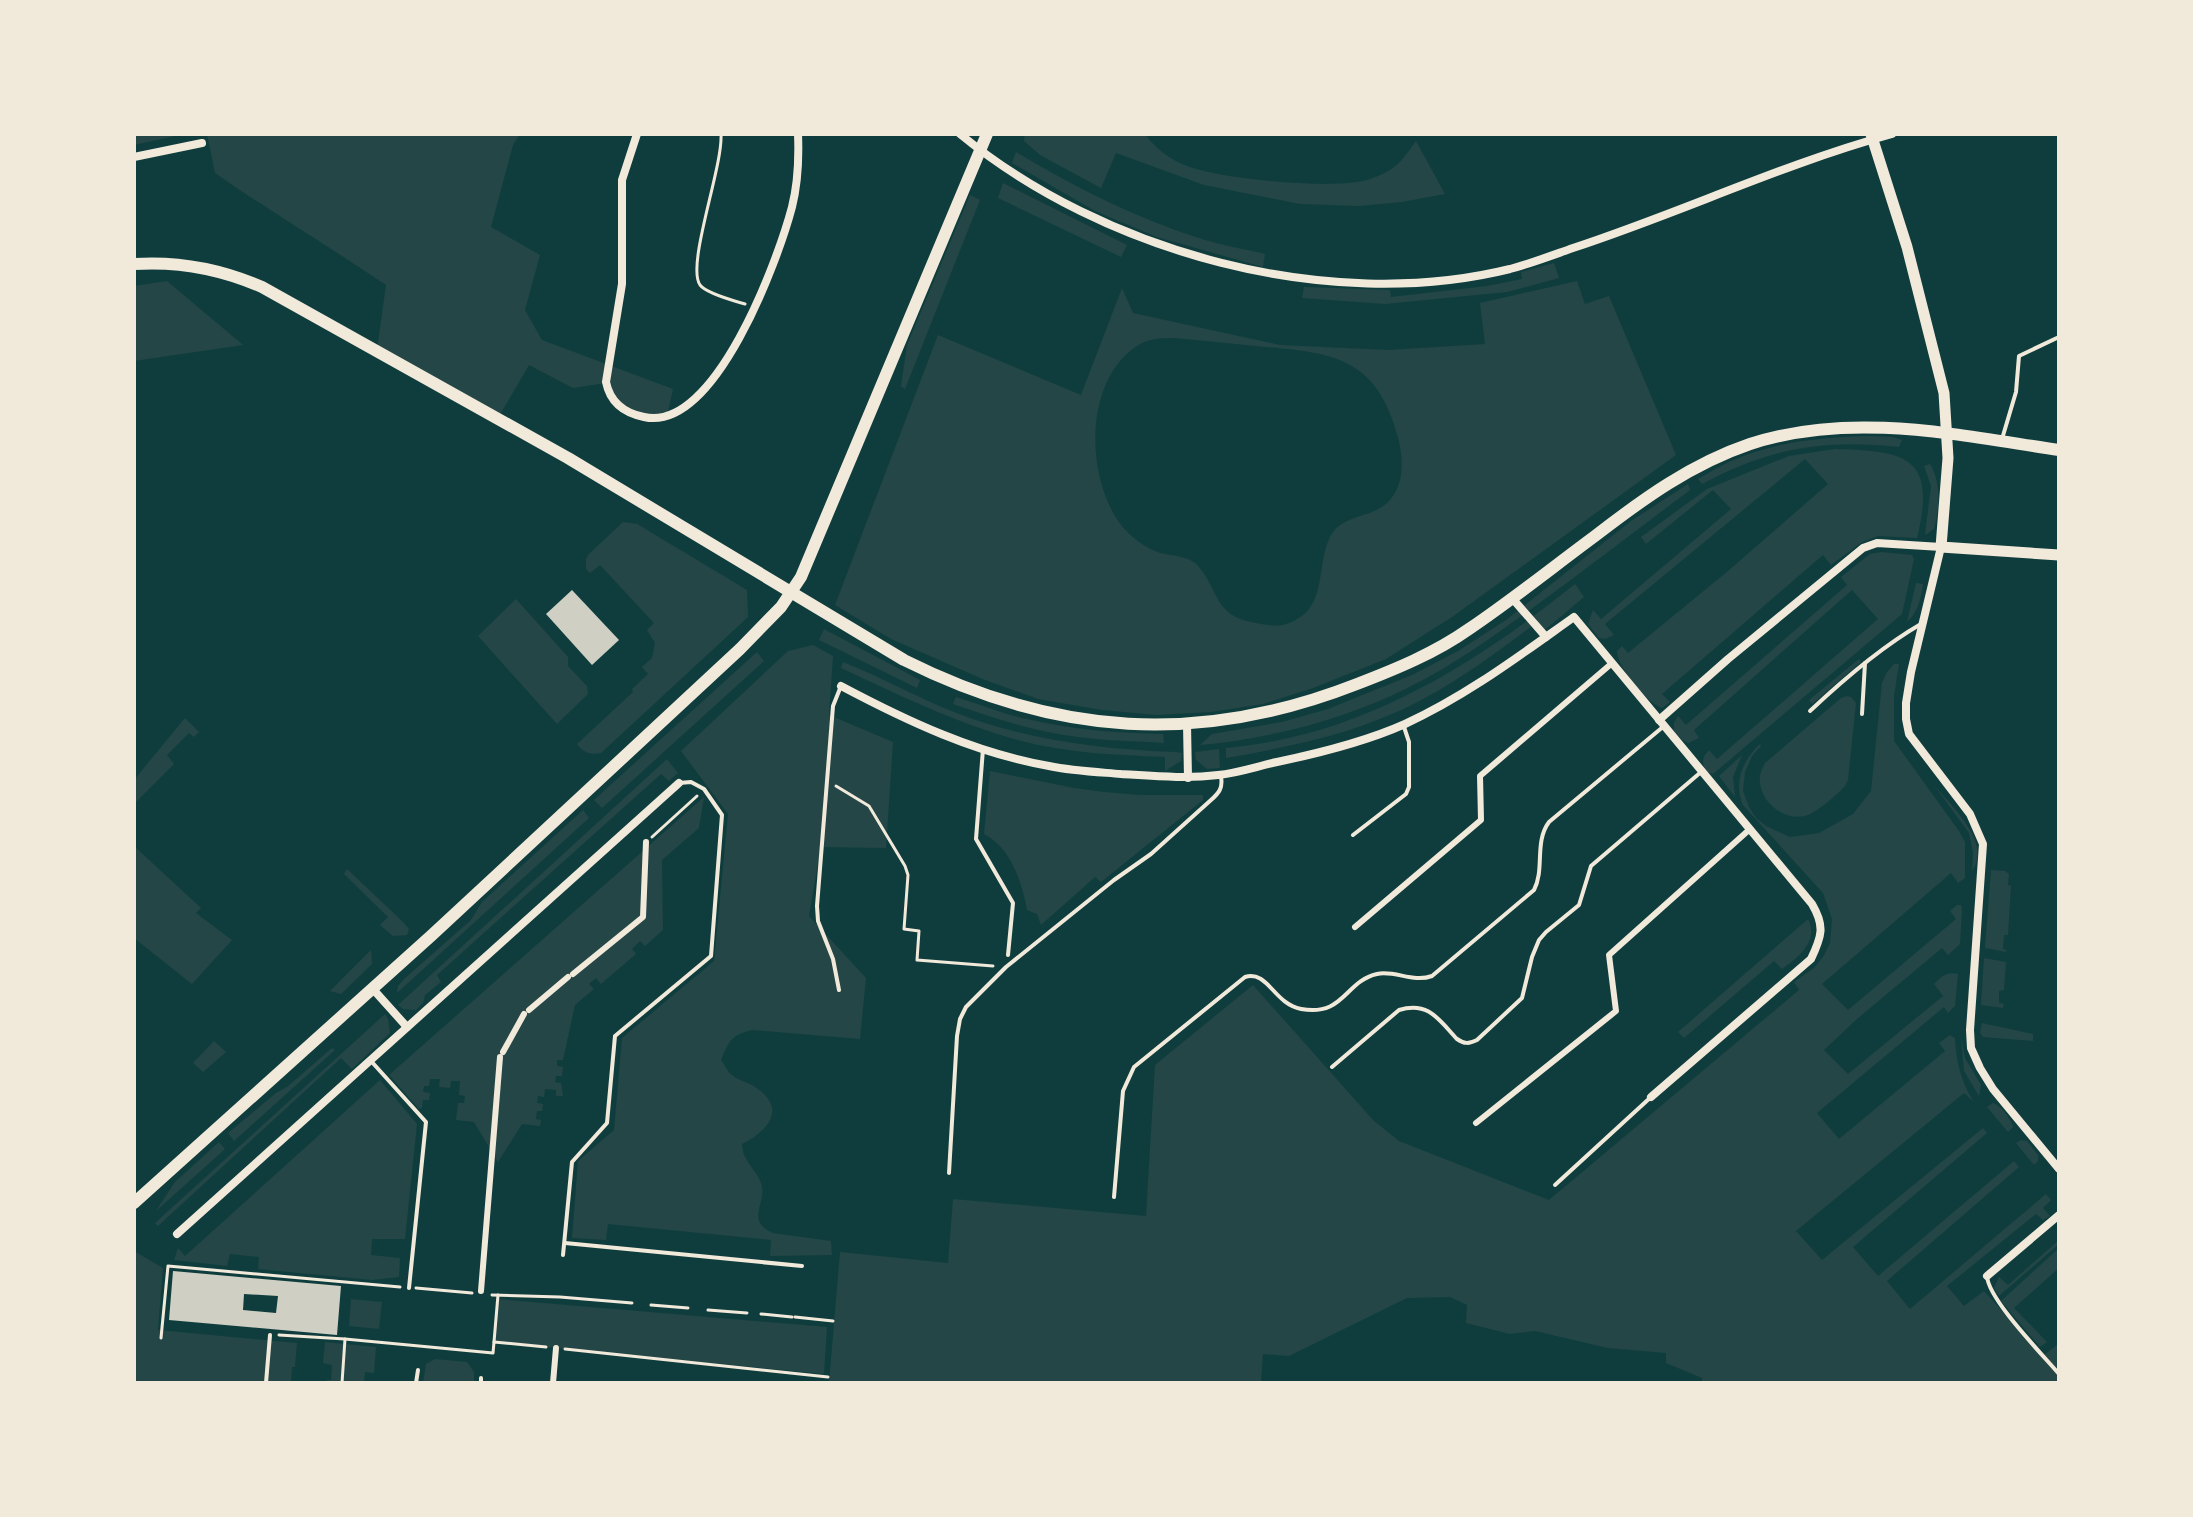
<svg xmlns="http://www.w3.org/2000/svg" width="2193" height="1517" viewBox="0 0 2193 1517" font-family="Barlow,sans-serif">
	<rect width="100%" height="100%" fill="#0f3d3e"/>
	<g fill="#244646" fill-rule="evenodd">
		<polygon points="134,134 184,134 134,145"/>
		<path d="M207,134H520L513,145L491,227L540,255L525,310L542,340L673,389L667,416L658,418L620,407L606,383L573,388L529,365L498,418L377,350L386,285C330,247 271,212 215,173Z"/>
		<path d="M1025,134H1145C1155,148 1167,157 1182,164C1214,179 1338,191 1370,179C1396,170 1401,162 1416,141L1445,194L1402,202L1359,206L1300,204L1204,185L1116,153L1101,188L1040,155L1024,141Z"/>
		<path d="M1016,152C1076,188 1138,219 1205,240C1225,246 1245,249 1265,254L1263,267L1157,237L1095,211L1012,163Z"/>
		<polygon points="1003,183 1127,245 1121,257 998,198"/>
		<polygon points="970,195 980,200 905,389 901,386 907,345"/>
		<polygon points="1554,263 1559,278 1507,292 1385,304 1302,298 1304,287 1390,290 1391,297 1487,286 1522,279 1521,272"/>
		<polygon points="167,281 243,345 134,361 134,286"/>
		<path d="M1577,281L1585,304L1609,296L1676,455L1452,617L1386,659L1313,688L1263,704L1211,712L1156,715L1102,710L1038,699L985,680L891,639L835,605L938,335L1081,395L1122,288L1133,313L1280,345L1388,350L1485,344L1480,303ZM1175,338C1206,341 1236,344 1266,347C1337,353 1377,360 1398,437C1403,457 1405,483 1390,500C1374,519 1342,513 1330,537C1315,568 1329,611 1286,624C1277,627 1266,625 1256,623C1214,616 1220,593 1199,567C1191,556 1172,556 1160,553C1145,548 1131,537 1121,525C1085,477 1083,378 1140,344C1151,338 1163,338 1175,338Z"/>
		<path d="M1870,436L1893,437L1902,440L1899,447C1823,439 1770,448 1702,484L1698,479C1710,472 1723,464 1736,459C1778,441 1826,437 1870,436Z"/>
		<path d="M1835,449C1907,451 1937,457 1917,538L1878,536L1862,542L1831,565L1823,555L1662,694L1670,702L1662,708C1647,703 1617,667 1617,651L1622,646L1628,653L1728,571L1828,484L1805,459L1605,624L1614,635L1605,639L1599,638L1588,624L1593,610L1601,619L1731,509L1713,490L1646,544L1641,537L1707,489L1789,456Z"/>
		<path d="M1930,464C1941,482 1940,508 1934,529L1925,535L1931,486L1924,466Z"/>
		<path d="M1688,484L1690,490C1638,529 1586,569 1534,607C1497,633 1461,660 1421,681C1354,717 1276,738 1200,745L1212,734L1282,722L1328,709L1412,675L1458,651L1506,620L1631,521Z"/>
		<path d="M623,522L637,524L747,590L748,617L601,753C590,755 584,753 577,744L633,692L632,689L648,674L642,667L652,658L655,643L647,630L654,623L600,565L590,573L586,569V559L589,554Z"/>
		<path d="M1881,552L1912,555L1914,559L1902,614L1713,774L1707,772C1701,763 1702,757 1709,750L1717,759L1878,619L1852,590L1694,730L1699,738L1688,743L1681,739L1674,731V723L1678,716L1686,725L1847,585L1841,577L1870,554Z"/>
		<path d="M1916,583L1923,584C1921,599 1918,612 1907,622Z"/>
		<path d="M1575,584L1584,597L1540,634L1532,626C1489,658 1442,693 1392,714C1339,737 1283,748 1226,758V748C1360,736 1473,666 1575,584Z"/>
		<polygon points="516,599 568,657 568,666 587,686 588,694 557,724 478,636"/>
		<polygon points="824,629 920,680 917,688 819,640"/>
		<path d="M813,645L833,656L829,715L893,742L886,848L821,847L809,916L866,978L860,1039L752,1030C731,1035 729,1041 721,1060C725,1065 727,1071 732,1075C739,1081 748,1082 755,1087C788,1108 768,1131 742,1144C742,1160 756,1169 761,1183C768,1204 744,1220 773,1233L831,1241L832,1255L770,1256L771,1240L608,1224L606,1240L572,1238L578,1161L614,1130L622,1038L714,961L728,814L681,751L788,651Z"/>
		<polygon points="757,652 764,661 602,808 594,800"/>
		<polygon points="1859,659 1861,662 1812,704 1809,700"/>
		<path d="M843,662C881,677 916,697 954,712C1026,740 1099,749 1176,752L1182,753L1181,761L1165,771V757C1116,755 1065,753 1018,740C956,723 899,695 841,668Z"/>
		<path d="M1894,664H1899L1894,696V741L1959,831L1965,842V878L1958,883L1951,873L1822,984L1848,1010L1956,919L1950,911L1957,905H1961L1962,911L1960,944L1948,955L1942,948L1857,1019L1824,1050L1848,1074L1943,996L1934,984C1941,977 1946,971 1958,974L1955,1006L1948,1013L1944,1007L1817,1113L1839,1139L1945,1051L1939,1043L1950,1035L1955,1038C1956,1061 1961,1081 1973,1101L1964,1093L1796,1231L1822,1260L1983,1128L1987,1133L1853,1247L1878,1276L2014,1161L2019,1167L1887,1281L1910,1309L2046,1194L2051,1200L2043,1208L2050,1216L2043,1220L2036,1214L1947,1286L1964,1306L1984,1291L2043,1356L2059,1343V1383H1702V1378L1666,1363V1353L1608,1348L1535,1331L1510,1334L1466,1323L1467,1305L1450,1297L1407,1298L1289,1356L1263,1354L1261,1383H829L840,1252L948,1263L953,1199L1146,1216L1155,1065L1253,985L1373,1120L1399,1141L1549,1200L1799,990L1794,982L1814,968L1823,957L1830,943L1832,919L1823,893L1743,805C1733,782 1743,760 1760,744L1761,746L1752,756L1745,772L1743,791L1749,807L1756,818L1766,826L1790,837L1819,833L1853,814L1871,791L1882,683L1887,672Z"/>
		<path d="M1847,696L1851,697L1856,703L1848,780L1845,786C1837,795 1816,813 1805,816C1782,821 1757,800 1760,775C1761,771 1763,767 1765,763L1841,698Z"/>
		<path d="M956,697C979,704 1003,714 1027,719C1072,730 1117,733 1163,734L1164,743C1136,741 1107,741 1078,737C1035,732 994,718 953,704Z"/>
		<polygon points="185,718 199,732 194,737 189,733 167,755 174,764 134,804 134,780"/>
		<polygon points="1219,749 1220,768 1207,769 1196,760 1195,752"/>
		<polygon points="1742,755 1733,777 1735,797 1719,776"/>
		<polygon points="667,759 678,773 669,781 661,774 437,975 441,982 425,995 423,1003 416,1010 403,1009 398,1005"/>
		<path d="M990,771L1074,788L1104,792L1139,795H1203V800L1101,882L1095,877L1041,925L1037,914L1027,910C1022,882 1011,848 984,834Z"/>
		<path d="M1934,785C1951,806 1993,843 1972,871L1973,853L1969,833Z"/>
		<polygon points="704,797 699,828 662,860 663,930 645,946 640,941 632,949 636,954 601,984 596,978 589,984 594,989 575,1005 563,1060 557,1060 557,1066 563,1067 562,1076 556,1076 555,1082 561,1083 563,1096 556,1096 556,1090 545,1089 544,1097 538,1096 537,1103 543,1104 542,1111 537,1111 536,1119 541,1120 540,1126 522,1124 498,1162 474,1122 456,1120 458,1103 464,1103 465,1096 459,1095 460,1081 451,1081 450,1088 439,1087 440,1079 430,1079 429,1086 424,1086 423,1092 430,1093 429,1100 423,1100 422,1108 419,1109 389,1075"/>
		<polygon points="583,810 589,818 397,993 398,986 404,979 471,920 482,902"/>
		<polygon points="134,846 201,908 196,913 232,940 192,984 134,938"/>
		<polygon points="347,869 403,922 409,929 407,935 393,936 380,925 388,917 344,874"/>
		<polygon points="1991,870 2005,871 2009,874 2008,885 2011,886 2008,935 2004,935 2003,949 2006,950 2006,952 1985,948"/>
		<path d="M1808,919C1819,941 1799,957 1782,969L1774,961L1684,1038L1678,1032Z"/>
		<polygon points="371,950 372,964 341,994 330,991"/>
		<polygon points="1984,958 2006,962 2004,990 1999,991 1999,1003 2004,1004 2003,1008 1981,1005"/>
		<polygon points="385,1014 388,1019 390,1033 352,1069 341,1058 158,1226 155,1223"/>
		<polygon points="1982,1023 2033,1034 2033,1041 1983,1037 1980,1033"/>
		<polygon points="1961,1037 1965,1058 1981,1085 1979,1096 1964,1071"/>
		<polygon points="214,1041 226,1052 203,1072 193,1063"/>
		<polygon points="332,1048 335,1050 234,1141 228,1133 276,1093 287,1087"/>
		<polygon points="380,1080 417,1124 405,1239 372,1239 371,1255 400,1258 399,1277 372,1280 258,1269 259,1257 230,1254 227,1266 174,1260 178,1248 185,1256"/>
		<path d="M1993,1103C2002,1106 2010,1118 2013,1127L2008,1132L1987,1107Z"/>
		<polygon points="2021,1140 2027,1141 2038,1155 2038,1161 2034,1165 2016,1143"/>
		<polygon points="219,1142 225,1149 156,1211 175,1182"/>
		<polygon points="2059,1240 2059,1244 1999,1296 1994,1288 1999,1277 2008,1285"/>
		<polygon points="2059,1248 2059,1268 2014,1308 2047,1342 2040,1347 2001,1301"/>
		<polygon points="134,1251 163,1268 158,1330 297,1343 295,1367 292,1367 291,1382 294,1383 134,1383"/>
		<polygon points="351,1299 382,1302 379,1329 349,1326"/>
		<polygon points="497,1299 827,1327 824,1374 494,1342"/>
		<polygon points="325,1342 376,1347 374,1373 365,1372 364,1383 327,1383 327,1380 331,1380 332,1365 323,1363"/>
		<polygon points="435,1359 467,1362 474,1372 474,1383 423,1383 426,1364"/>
	</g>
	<g fill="#cfcfc3" fill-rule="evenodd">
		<polygon points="572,590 619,640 592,665 546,614"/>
		<path d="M173,1271L341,1286L337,1335L169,1320ZM244,1294L278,1296L276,1313L243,1310Z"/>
	</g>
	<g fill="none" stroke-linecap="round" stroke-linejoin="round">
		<g stroke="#f1e9da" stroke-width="3">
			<path d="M721,134C723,167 686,265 700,285C707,294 735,301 745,304"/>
			<polyline points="836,786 869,806 905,866 908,875 904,929 919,931 917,960 993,966"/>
			<polyline points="652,837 697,796"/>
			<polyline points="416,1288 472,1293"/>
			<polyline points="492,1295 560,1297 632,1303"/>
			<polyline points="651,1305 688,1308"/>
			<polyline points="708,1310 747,1313"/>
			<polyline points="761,1314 792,1317"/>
			<polyline points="795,1317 833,1321"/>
			<polyline points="279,1335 345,1339 493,1353 494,1342 546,1347"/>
			<polyline points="161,1338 168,1266 400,1287"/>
			<polyline points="494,1342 498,1295"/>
			<polyline points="565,1349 828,1377"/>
			<polyline points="342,1383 345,1339"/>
		</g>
		<g stroke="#f1e9da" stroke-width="4">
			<polyline points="2002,439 2016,392 2019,356 2059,337"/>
			<path d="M1810,711C1844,679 1881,647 1921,624"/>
			<polyline points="1862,714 1865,663"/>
			<polyline points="983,749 976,839 1013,903 1008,955"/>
			<polyline points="1353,835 1406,794 1409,787 1409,742 1404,727"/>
			<polyline points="839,990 833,959 818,921 817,906 833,706 841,686"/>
			<polyline points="371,1061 426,1122 409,1288"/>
			<path d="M1332,1067L1399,1010C1429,1001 1439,1020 1457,1039C1464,1044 1469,1044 1477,1040L1522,998L1532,957L1539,940L1546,932L1579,905L1591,866L1701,772"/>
			<path d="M949,1173L957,1036L960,1019L966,1007L1006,967L1114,880L1151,854L1211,800C1219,793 1223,788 1221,777"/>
			<polyline points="1555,1185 1651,1097"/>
			<path d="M1114,1197L1123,1091L1134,1067L1245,977C1268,970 1274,1004 1301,1009C1344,1017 1345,981 1377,974C1395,970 1413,983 1432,976L1534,890C1545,869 1534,842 1549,822L1664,726"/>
			<polyline points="565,1243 802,1266"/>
			<polyline points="563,1255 572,1162 607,1123 615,1036 711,956 722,815 704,789 691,782 679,783"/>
			<path d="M1987,1276C1988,1299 2042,1354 2059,1374"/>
			<polyline points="266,1383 270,1335"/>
			<polyline points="416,1383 418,1370"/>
			<polyline points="481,1383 481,1378"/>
		</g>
		<g stroke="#f1e9da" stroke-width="6">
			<polyline points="1355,927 1481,820 1480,776 1611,664"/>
			<polyline points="573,974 643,917 646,842"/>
			<polyline points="529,1010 568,977"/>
			<polyline points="503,1052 524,1014"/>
			<polyline points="1476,1123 1616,1011 1609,955 1750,829"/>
			<polyline points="481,1291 500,1057"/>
			<polyline points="553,1383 556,1348"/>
		</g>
		<g stroke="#f1e9da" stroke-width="8">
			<path d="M637,134L622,180V284L606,382C610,402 624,413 644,417C715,433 778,260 792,207C798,183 799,158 798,134"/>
			<path d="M960,134C1103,252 1328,314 1510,269C1532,263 1553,255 1573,248C1680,213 1783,164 1892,134"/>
			<polyline points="134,157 202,143"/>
			<polyline points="1512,598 1546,637"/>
			<path d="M841,686C907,721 975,753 1049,766C1073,771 1097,772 1121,774C1154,776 1186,779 1218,775C1238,773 1258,766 1277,762C1320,753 1365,742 1405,724C1466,696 1519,656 1574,617L1812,904C1825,926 1822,936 1811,959L1651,1097"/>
			<polyline points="1659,720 1728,659 1863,548 1877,543 1941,547 1911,672 1906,703 1906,719 1909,734 1970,814 1983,844 1970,1030 1971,1048 1980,1068 1993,1089 2059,1169"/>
			<polyline points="1187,724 1188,778"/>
			<polyline points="372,988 407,1027"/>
			<polyline points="177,1234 679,783"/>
			<polyline points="1987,1276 2059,1215"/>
		</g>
		<polyline stroke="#f1e9da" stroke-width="11" points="1871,134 1907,247 1944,393 1948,458 1941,547 2059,555"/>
		<g stroke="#f1e9da" stroke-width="12">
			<path d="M134,264C179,261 221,269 262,287L568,458L904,660C1056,736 1199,746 1357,684C1396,669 1435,653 1469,629C1512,600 1553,567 1595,536C1643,499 1691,464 1750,444C1851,411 1957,435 2059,450"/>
			<polyline points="134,1203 432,935 740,649 781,607 801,577 987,134"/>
		</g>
	</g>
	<rect width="2193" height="1517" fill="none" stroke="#f1e9da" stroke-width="272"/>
</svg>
